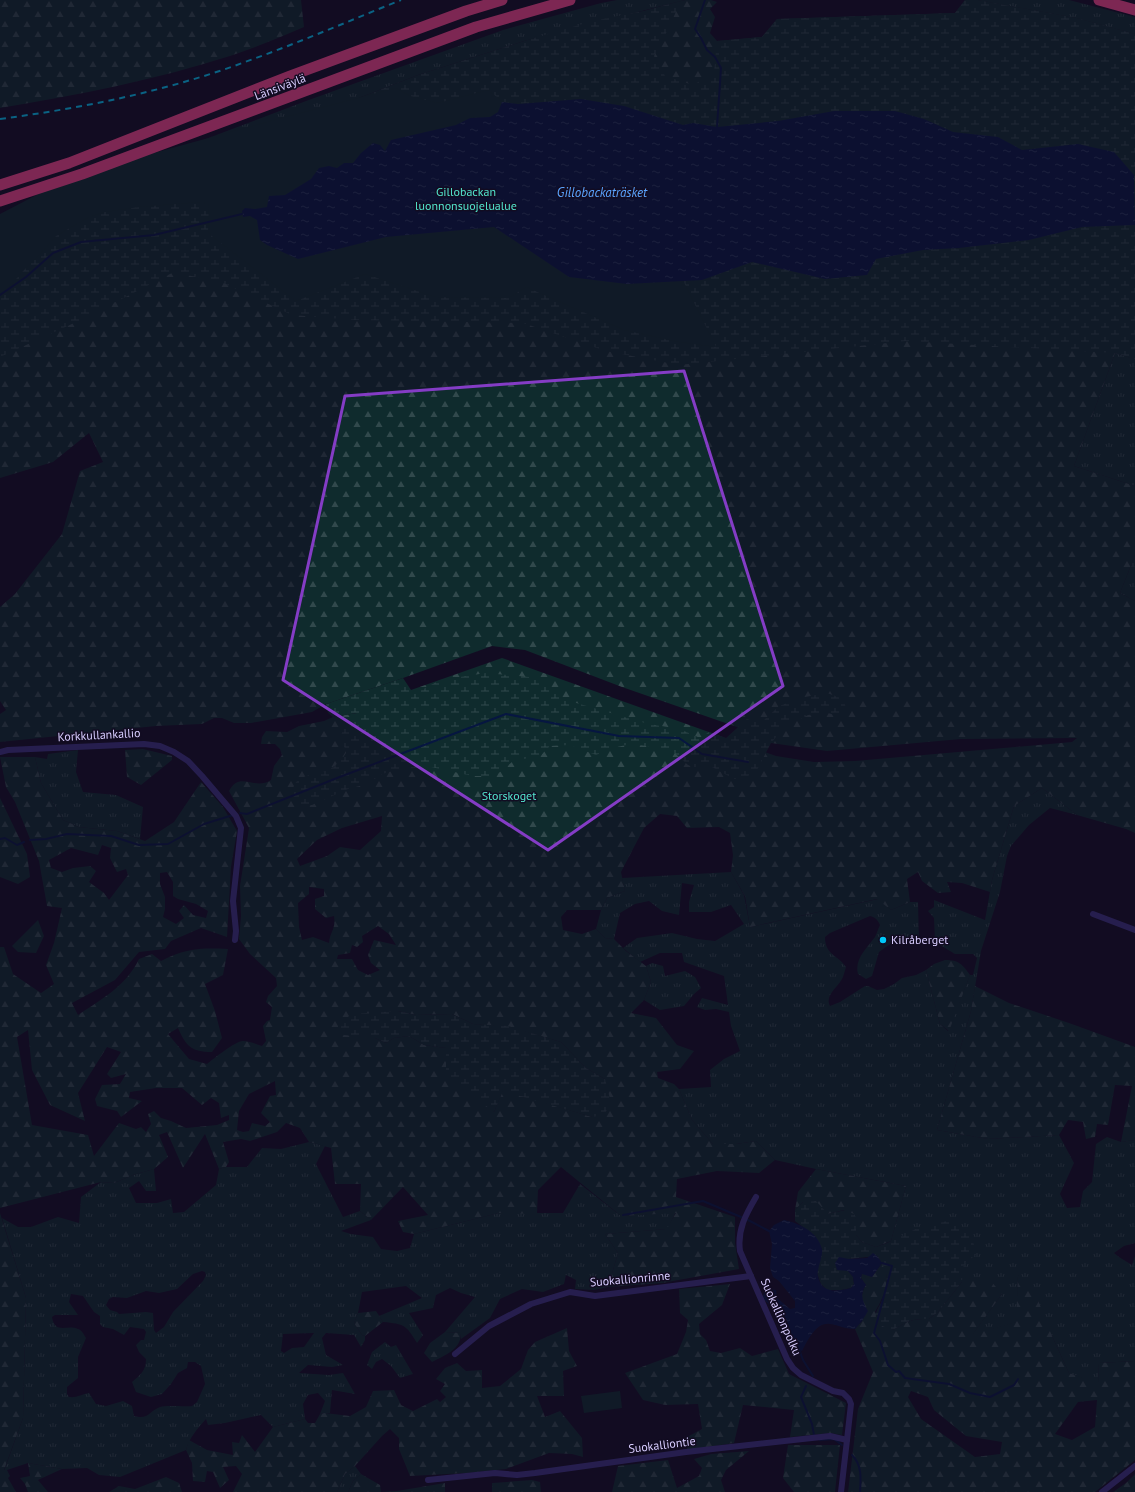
<svg xmlns="http://www.w3.org/2000/svg" width="1135" height="1492" viewBox="0 0 1135 1492" font-family="'PT Sans',sans-serif">
	<defs>
		<pattern id="grass-tufts" width="24" height="20" patternUnits="userSpaceOnUse"><rect width="24" height="20" fill="#0f2b2d"/><path d="M3 7l-1-3M5 7V3M7 7l1-3M15 17l-1-3M17 17v-4M19 17l1-3" fill="none" stroke="#31494c"/></pattern>
		<pattern id="forest-firs" width="22" height="20" patternUnits="userSpaceOnUse"><rect width="22" height="20" fill="#0f2b2d"/><path d="M5 1l3.5 6h-7zM16 11l3.5 6h-7z" fill="#31494c"/></pattern>
		<pattern id="wetland-marsh" width="20" height="14" patternUnits="userSpaceOnUse"><rect width="20" height="14" fill="#0f2b2d"/><path d="M1 5h8M5 5V1M11 12h8M15 12V8" fill="none" stroke="#31494c"/></pattern>
		<pattern id="water-ripples" width="26" height="14" patternUnits="userSpaceOnUse"><rect width="26" height="14" fill="#061641"/><path d="M2 4q2-2 4 0t4 0M15 11q2-2 4 0t4 0" fill="none" stroke="#2a375e"/></pattern>
	</defs>
	<rect width="100%" height="100%" fill="#120c22"/>
	<g fill="url(#grass-tufts)" fill-rule="evenodd">
		<polygon points="617,0 685,0 524,41 418,75 320,113 174,151 306,101 503,30 601,3"/>
		<polygon points="977,0 1069,0 1135,17 1135,34 1076,18"/>
		<polygon points="1115,353 1135,359 1135,486 1074,466"/>
		<polygon points="1135,555 1135,601 1120,593"/>
		<polygon points="78,750 76,772 83,792 116,795 143,807 140,839 117,831 79,827 63,820 41,783 35,757 47,759 48,754"/>
		<path d="M1042,788L1077,815L1050,808L1029,825L1011,846L1007,856L1000,892L981,951L971,1011L937,1130L988,1139L1059,1135L1074,1163L1060,1194L1067,1208L1080,1207L1083,1191L1092,1182L1096,1144L1107,1137L1121,1142L1135,1140V1243L1124,1246L1114,1253L1119,1257L1132,1265L1135,1256V1361L1099,1363L1098,1384L1069,1373L1052,1336L1018,1275L1017,1322L972,1335L1002,1294L962,1282L891,1241L906,1186L816,1169L775,1160L756,1141L736,1144H713L692,1120L679,1089L711,1087L710,1070L724,1059L740,1051L731,1026L729,1012L716,1009L705,1010L697,1007L702,998L728,1005L724,976L684,962L682,953H660L640,962L623,948L637,938L672,933L697,939L715,941L744,924L731,905L711,912H689V902L694,885L682,883L679,915L662,911L649,901L635,904L620,913L614,939L605,938L596,929L601,910L607,898L625,891L622,878L731,872L744,895L750,927L878,899L891,910L910,902H918L919,942L897,939L879,952L872,976L866,979L858,974C854,959 867,948 875,937C877,933 878,929 880,925C878,920 875,917 870,916L830,933L825,937C825,955 838,955 846,967C845,970 844,974 843,977C839,987 824,995 830,1006L840,1002L865,986H868L877,990L884,989L894,984L902,978L916,975L926,970L940,1024L948,1031L970,975H973L977,958L973,954H955L935,942L934,918L928,911L934,907V900L985,920L992,880L1014,806Z"/>
		<polygon points="652,963 663,966 665,976 685,971 695,977 701,988 694,994 684,1006 660,1010 644,1000 651,982 646,966"/>
		<path d="M309,1142L325,1146L316,1164L343,1217L360,1211L371,1220L341,1231L351,1234L373,1237L381,1249L397,1251L410,1248L414,1234L499,1213H563L580,1184L621,1216L676,1212L667,1229L605,1234L618,1253L608,1287L594,1290L575,1289L576,1280L566,1275L564,1284L543,1292L522,1289L500,1299L490,1318L461,1339V1333L445,1332L475,1297L461,1293L450,1288L436,1295L433,1308L409,1313L423,1335L417,1343C406,1325 405,1324 383,1322L379,1316L422,1298L406,1286L362,1292L358,1313L354,1323L362,1335L365,1336V1340L361,1347L354,1335L326,1333L322,1338L326,1355L343,1365L332,1367L308,1365L299,1373L329,1375L343,1373L355,1394L332,1390L330,1413H325L320,1414L325,1401L318,1393L308,1395L303,1404L305,1419L273,1427L261,1415L225,1423L208,1425L206,1419C197,1429 190,1437 186,1450L120,1477L99,1475L87,1468L62,1469L28,1463L4,1471L23,1418L26,1298L2,1218L18,1227H31L58,1217L79,1223L81,1197L101,1182L114,1183L133,1175L154,1169L156,1191H146L139,1181L129,1188L136,1203H157L171,1199L173,1213L184,1212L216,1185L219,1169L226,1167H247L262,1148L281,1149ZM202,1271L205,1272L206,1275L203,1281L173,1312L164,1327L156,1333L154,1330L153,1313L146,1312L119,1314L117,1312L110,1310L106,1305L109,1299L113,1297L127,1298L146,1291L159,1293L177,1289L193,1274ZM71,1294L83,1296L94,1312L100,1316V1324L103,1327L113,1329L124,1335L130,1327L144,1329L146,1332L144,1340H141L136,1345L139,1352L146,1359C146,1371 140,1375 132,1382L136,1392L151,1397L162,1394L171,1384L178,1373L187,1368L188,1362H195L201,1366L205,1384L197,1402L192,1406C184,1407 166,1405 160,1407C149,1411 149,1420 134,1416L132,1406L123,1401L106,1406L96,1404L89,1393C82,1394 77,1398 69,1397L67,1394V1387L78,1378V1357L86,1338C84,1335 82,1330 78,1329C67,1324 55,1335 52,1317L55,1315H78L69,1302ZM314,1333L304,1347L292,1348L284,1353L281,1351L283,1334Z"/>
		<polygon points="385,1342 391,1347 396,1345 413,1374 400,1378 391,1366 382,1359 376,1362 372,1369 367,1365 372,1352"/>
		<polygon points="355,1466 361,1474 353,1481 348,1492 337,1492 345,1474"/>
	</g>
	<g fill="url(#forest-firs)" fill-rule="evenodd">
		<path d="M0,0H301L304,27C280,37 255,48 230,56C155,80 78,95 0,108Z"/>
		<path d="M685,0H711L717,2L710,9L715,17L710,33L717,41L762,37L777,19L955,13L965,0H977L1076,18L1135,34V359L1115,353L1074,466L1135,486V555L1120,593L1135,601V833L1126,829L1077,815L1042,788L1014,806L992,880L990,892L962,883L947,882L951,892L938,893L922,881L918,872L907,879L910,902L891,910L877,899L750,927L745,896L731,872L733,855L730,833L719,827L687,828L677,816L660,814L644,828L621,872L625,891L607,898L601,910H567L561,917L563,930L582,934L596,929L605,938L614,939L626,951L646,966L651,982L644,1000L631,1013L656,1018L677,1045L694,1051L680,1069L657,1072L658,1078L674,1084L679,1089L692,1120L713,1144H736L756,1141L775,1160L759,1173L717,1171L677,1179L676,1197L735,1217V1243L739,1269L662,1283L608,1287L618,1253L605,1234L666,1229L676,1213L621,1216L561,1167L538,1190L537,1214L499,1213L414,1234L403,1232L398,1221L428,1215L403,1187L371,1220L360,1211L361,1184H335L331,1148L309,1142L300,1128L286,1123L277,1132L250,1141L241,1139L223,1142L229,1162L226,1167L219,1169L205,1134L183,1168L167,1132L159,1135L168,1157L154,1169L133,1175L114,1183L101,1182L0,1208V947H4L13,974L41,993L54,984L46,965L54,943L62,908L47,906L39,861L15,802L6,787L0,757H35L41,783L63,820L79,827L117,831L145,841L174,822L201,782L223,807L237,831L231,867L227,937L201,928L171,941L165,949L139,952L115,980L72,1003L78,1015C102,999 126,986 139,959L152,954L161,961C186,948 201,948 228,949L223,975L205,984L215,1011L222,1038L212,1052C191,1052 186,1046 178,1028L168,1034L189,1059L207,1064C213,1059 237,1040 243,1041C249,1041 256,1044 262,1046L266,1041L263,1026L267,1021L270,1020L272,1007L266,1002L268,996L277,986L276,978L250,954L239,939L241,916L240,886L249,828L229,791C240,770 254,791 271,780L274,766L282,755L280,749L275,744H261L262,737L266,731L287,732L299,726L324,721L333,717L357,713L411,690L502,658L776,756L814,762L855,761L1072,742L1077,738L961,739L827,751L771,743L737,727L622,687L525,650L492,646L403,678L326,704L312,712L251,723H234L222,718H214L202,724L156,726L0,742V714L6,710L0,701V607L15,594L62,534L80,471L103,462L89,433L53,462L0,478V227L593,21L644,11ZM382,816L381,831L360,850L340,847L327,856L300,866L297,859L317,840L342,828ZM102,845L111,848L110,858L117,872L126,869L128,875L109,900L104,893L89,882L96,871L90,866L73,868L62,872L51,868L49,860L71,848L98,855ZM167,872L173,882V896L178,899L196,904L208,911L206,918L193,915L184,905L179,911L184,918L176,924L163,917L165,909V897L160,884V873ZM309,887L324,889V896L315,899V909L326,918L334,916C336,930 330,931 329,943L313,937L302,940L299,927L298,903L309,894ZM378,926L389,934L396,945L374,940L368,955L371,963L380,970L368,975L358,970L352,959H337L338,955L350,953L352,945L357,947L363,942L362,936ZM398,1011L416,1015L452,1014L473,1024L509,1027L561,1042L586,1068L605,1079L592,1117L503,1090L494,1112L446,1054V1048L424,1045L409,1036L394,1038L386,1043L375,1038ZM28,1030L32,1070L50,1105L85,1121L78,1093L107,1047L121,1052L107,1074L111,1078L126,1074L120,1084L102,1085L95,1099L97,1106L117,1111L121,1117L142,1101L129,1098L130,1092L156,1088H182L202,1105L211,1098L219,1103L221,1118L229,1115V1120L217,1125L186,1128L171,1121L161,1118L154,1111L148,1114L151,1124L146,1132L141,1127L136,1129L119,1123L94,1156L88,1135L32,1125L17,1037ZM275,1081L276,1095L270,1096L261,1113L270,1122L265,1126L252,1123L249,1131L243,1132L237,1130L239,1111L249,1094Z"/>
		<polygon points="143,749 172,756 172,760 141,785 127,777 125,750"/>
		<polygon points="0,798 27,854 30,877 18,884 0,877"/>
		<polygon points="38,920 44,936 36,953 18,952 12,946"/>
		<path d="M945,960C959,960 962,964 970,975L949,1031L940,1024L926,970L934,964Z"/>
		<polygon points="975,986 1009,1003 1069,1023 1135,1047 1135,1140 1121,1142 1132,1086 1115,1085 1108,1125 1097,1124 1095,1137 1086,1139 1083,1122 1068,1120 1059,1135 988,1139 937,1130 971,1011"/>
		<polygon points="816,1169 906,1186 891,1241 876,1247 862,1242 856,1235 856,1219 844,1210 828,1214 803,1202 795,1210 798,1192"/>
		<polygon points="0,1213 26,1298 23,1418 4,1470 7,1470 10,1476 8,1478 16,1492 0,1492"/>
		<path d="M882,1263C893,1278 883,1298 875,1312L893,1330C908,1321 911,1319 929,1319L938,1312L962,1282L989,1279L1002,1294L973,1334L1016,1322L1018,1275L1034,1290L1052,1336L1069,1373L1098,1383L1099,1363L1135,1361V1460L1095,1492H848L858,1409L873,1372L855,1329L862,1321C862,1310 859,1295 866,1285L861,1278L862,1273L872,1277ZM911,1391L928,1397L934,1410L966,1436L1002,1442L1000,1454L975,1457L921,1419L908,1397ZM1097,1400L1095,1427L1072,1440L1055,1434L1078,1402Z"/>
		<polygon points="730,1284 722,1305 699,1324 700,1334 706,1340 710,1351 721,1353 740,1348 752,1356 778,1349 789,1374 846,1403 842,1435 830,1433 790,1437 794,1410 743,1405 734,1443 687,1450 687,1437 702,1429 698,1404 665,1405 643,1400 625,1373 677,1354 686,1332 688,1320 680,1313 679,1289"/>
		<polygon points="376,1311 383,1322 365,1336 362,1335 354,1323 358,1313"/>
		<polygon points="567,1328 569,1351 577,1366 563,1371 564,1396 537,1396 545,1417 560,1411 582,1438 583,1457 572,1454 549,1453 506,1469 467,1473 410,1476 399,1449 399,1438 390,1429 382,1436 355,1466 345,1474 337,1492 233,1492 242,1474 236,1466 223,1467 229,1480 220,1488 213,1472 207,1471 205,1482 193,1481 192,1463 186,1450 189,1440 207,1450 233,1455 232,1442 239,1443 242,1435 255,1452 273,1427 305,1419 308,1423 315,1423 320,1414 325,1413 350,1416 366,1407 373,1391 394,1390 401,1405 413,1411 437,1399 440,1402 446,1397 440,1391 445,1384 436,1379 445,1368 457,1363 466,1371 482,1370 482,1388 500,1386 521,1369 528,1350 535,1342"/>
		<path d="M445,1332L461,1333C461,1350 445,1355 432,1362L424,1353L430,1343Z"/>
		<polygon points="788,1445 840,1445 835,1492 794,1492 783,1478"/>
		<polygon points="749,1451 726,1470 721,1480 725,1492 612,1492 618,1466 668,1460 677,1488 699,1476 702,1468 694,1459 711,1454"/>
		<polygon points="28,1463 62,1469 38,1480 48,1492 28,1492 25,1484 20,1478 30,1476"/>
		<polygon points="361,1474 380,1485 381,1492 397,1491 445,1483 445,1492 348,1492 353,1481"/>
		<polygon points="1135,1474 1135,1492 1113,1492 1126,1483"/>
		<polygon points="166,1477 179,1483 182,1492 109,1492 119,1486 135,1489"/>
		<polygon points="532,1480 540,1482 541,1492 492,1492 492,1483"/>
	</g>
	<g fill="url(#wetland-marsh)">
		<polygon points="965,0 977,0 1076,18 1135,34 1135,199 1134,175 1078,144 1022,150 998,137 953,132 924,119 778,121 717,127 693,123 683,125 581,99 518,104 502,102 627,284 702,280 752,262 825,279 867,275 876,259 923,250 959,248 1029,240 1082,227 1135,225 1135,359 1115,353 906,341 679,365 606,351 523,323 355,320 292,315 217,280 172,273 85,318 0,357 0,227 320,113 418,75 524,41 593,21 644,11 681,1 662,42 654,56 665,76 693,85 714,73 717,41 762,37 777,19 955,13"/>
		<path d="M486,673L529,677L544,683L566,700L649,724L680,729L700,738L709,732L726,738L747,719L761,723L779,706L805,697L827,693L841,698L846,707L844,713L838,716L828,713L808,715L785,727L771,743L757,770L745,778L734,779L712,767H694L688,765L670,749L631,744L617,747L596,755L569,745L550,746L540,756L513,761L502,771L492,776H473L431,767L399,769L382,774L367,784L348,789L312,805H302L294,799C288,776 309,776 325,771C334,768 341,761 346,753C346,749 343,745 342,741C339,729 349,721 357,713L333,717L328,713L326,704L403,678L411,690L418,692L440,680Z"/>
		<polygon points="398,1011 416,1015 452,1014 473,1024 508,1026 561,1042 586,1068 605,1079 611,1103 604,1115 592,1117 503,1091 494,1112 446,1075 446,1048 424,1045 409,1036 394,1038 386,1043 375,1038 344,1035 338,1032 338,1024 352,1014"/>
		<path d="M816,1201L828,1214L845,1210L854,1214L856,1219V1235L862,1242L876,1247L887,1243L918,1228L951,1220C964,1227 976,1240 976,1255L966,1262L963,1267L962,1282L938,1312L929,1319C911,1319 908,1321 893,1330L882,1326L876,1321C875,1309 878,1310 882,1300C889,1281 889,1273 877,1256L849,1259L848,1271L853,1277L854,1284L851,1288L841,1290H827L821,1284L817,1273L822,1249L815,1236L795,1221V1210L803,1202Z"/>
	</g>
	<g fill="#0f2b2d">
		<polygon points="396,88 410,96 438,103 488,90 597,175 653,220 716,347 679,342 624,330 526,287 509,298 436,297 365,274 296,301 208,233 209,204 200,202 139,207 105,212 89,217 56,236 41,253 24,270 9,287 0,294 0,214 48,189 150,154 278,119"/>
		<polygon points="620,1391 622,1408 584,1413 581,1396"/>
	</g>
	<g fill="url(#water-ripples)">
		<polygon points="581,99 624,106 683,125 693,123 717,127 778,121 834,111 895,111 924,119 953,132 998,137 1022,150 1078,144 1114,152 1134,175 1135,225 1082,227 1029,240 959,248 923,250 876,259 867,275 825,279 752,262 702,280 627,284 569,277 494,227 386,237 298,259 267,245 260,240 257,220 250,216 243,217 242,211 245,208 255,209 267,207 269,196 285,195 311,179 319,168 329,166 337,168 344,163 353,163 361,153 373,143 380,145 385,151 391,140 456,125 470,118 490,117 498,112 502,102 518,104"/>
		<path d="M784,1220C799,1223 818,1232 822,1249C823,1255 819,1264 818,1271C817,1274 818,1276 819,1280C824,1294 839,1291 851,1288L854,1284L853,1277L848,1271L837,1270L835,1263L839,1257L849,1259L867,1258L873,1253L877,1256L882,1263L872,1277L862,1274L861,1278L866,1285C859,1295 863,1302 868,1311L862,1321L855,1329C844,1329 839,1325 830,1324C816,1322 808,1340 802,1351L796,1347L787,1321L780,1308L771,1306L762,1298L766,1289L776,1290L777,1298L790,1309L795,1308V1301L779,1281L773,1277L770,1268L772,1244L769,1231L774,1225Z"/>
	</g>
	<g fill="none" stroke-linecap="round" stroke-linejoin="round">
		<g stroke="#061641" stroke-width="2">
			<polyline points="705,0 695,29 701,38 707,50 715,57 721,68 717,127"/>
			<polyline points="0,295 26,277 53,253 81,242 154,235 242,214"/>
			<polyline points="240,813 247,814 337,778 506,714 619,736 679,738 702,754 748,762"/>
			<polyline points="0,839 5,838 17,845 24,842"/>
			<polyline points="30,840 46,839 67,834 111,836 139,845 168,844 204,824 233,815"/>
			<polyline points="623,1215 703,1201 741,1217"/>
			<polyline points="748,1220 769,1231"/>
			<polyline points="882,1263 892,1266 874,1333 880,1341 888,1365 896,1372 899,1371 905,1378 949,1384 970,1393 990,1397 1014,1385 1018,1379"/>
			<polyline points="799,1349 803,1360 813,1376"/>
			<polyline points="806,1386 801,1397 812,1424 814,1435"/>
			<polyline points="820,1440 834,1439 842,1445"/>
			<path d="M852,1455C862,1465 861,1478 860,1492"/>
		</g>
		<g stroke="#3f3484" stroke-width="6">
			<polyline points="0,752 8,750 144,744 160,746 174,752 188,761 202,776 236,816 241,828 233,901 236,931 235,940"/>
			<polyline points="1093,914 1135,930"/>
			<path d="M756,1197C746,1214 737,1230 740,1251L787,1359L793,1368L801,1375L833,1391L843,1393L849,1399L851,1404L847,1440"/>
			<polyline points="455,1354 489,1326 531,1304 570,1292 595,1296 751,1276"/>
			<polyline points="428,1480 495,1473 517,1475 535,1473 686,1452 830,1436 847,1440 841,1492"/>
			<polyline points="1102,1492 1135,1466"/>
		</g>
		<g stroke="#ff488f" stroke-width="11">
			<polyline points="1099,0 1135,10"/>
			<polyline points="0,185 69,163 290,76 466,11 502,0"/>
			<polyline points="0,201 82,174 476,27 570,0"/>
		</g>
		<path stroke="#00c9f8" stroke-width="2" stroke-dasharray="6 5" stroke-linecap="butt" d="M0,119C83,108 167,91 245,62C298,43 349,21 401,0"/>
	</g>
	<path d="M0 0H1135V1492H0ZM684,371L783,686L548,850L283,680L345,396Z" fill="#120c22" fill-opacity=".55" fill-rule="evenodd"/>
	<path fill="none" stroke="#843cc5" stroke-width="3" stroke-linejoin="round" d="M684,371L783,686L548,850L283,680L345,396Z"/>
	<circle fill="#00c9f8" stroke="#120c22" stroke-width="1.5" cx="883" cy="940" r="4"/>
	<g text-anchor="middle" stroke-width="3" stroke-linejoin="round" paint-order="stroke">
		<g font-size="12" fill="#d8cdff" stroke="#120c22">
			<text transform="translate(280 87) rotate(-21)" y="4">Länsiväylä</text>
			<text transform="translate(99 735) rotate(-3)" y="4">Korkkullankallio</text>
			<text transform="translate(630 1279) rotate(-5)" y="4">Suokallionrinne</text>
			<text transform="translate(781 1317) rotate(66)" y="4">Suokallionpolku</text>
			<text transform="translate(662 1445) rotate(-7)" y="4">Suokalliontie</text>
		</g>
		<g font-size="12" fill="#53e6ce" stroke="#120c22">
			<text x="466" y="196">Gillobackan<tspan x="466" dy="14">luonnonsuojelualue</tspan></text>
			<text x="509" y="800">Storskoget</text>
		</g>
		<g font-size="12" fill="#d8cdff" stroke="#120c22" text-anchor="start">
			<text x="891" y="944">Kilråberget</text>
		</g>
		<g font-size="13" font-style="italic" fill="#5ba4ff" stroke="#120c22">
			<text x="602" y="197">Gillobackaträsket</text>
		</g>
	</g>
</svg>
